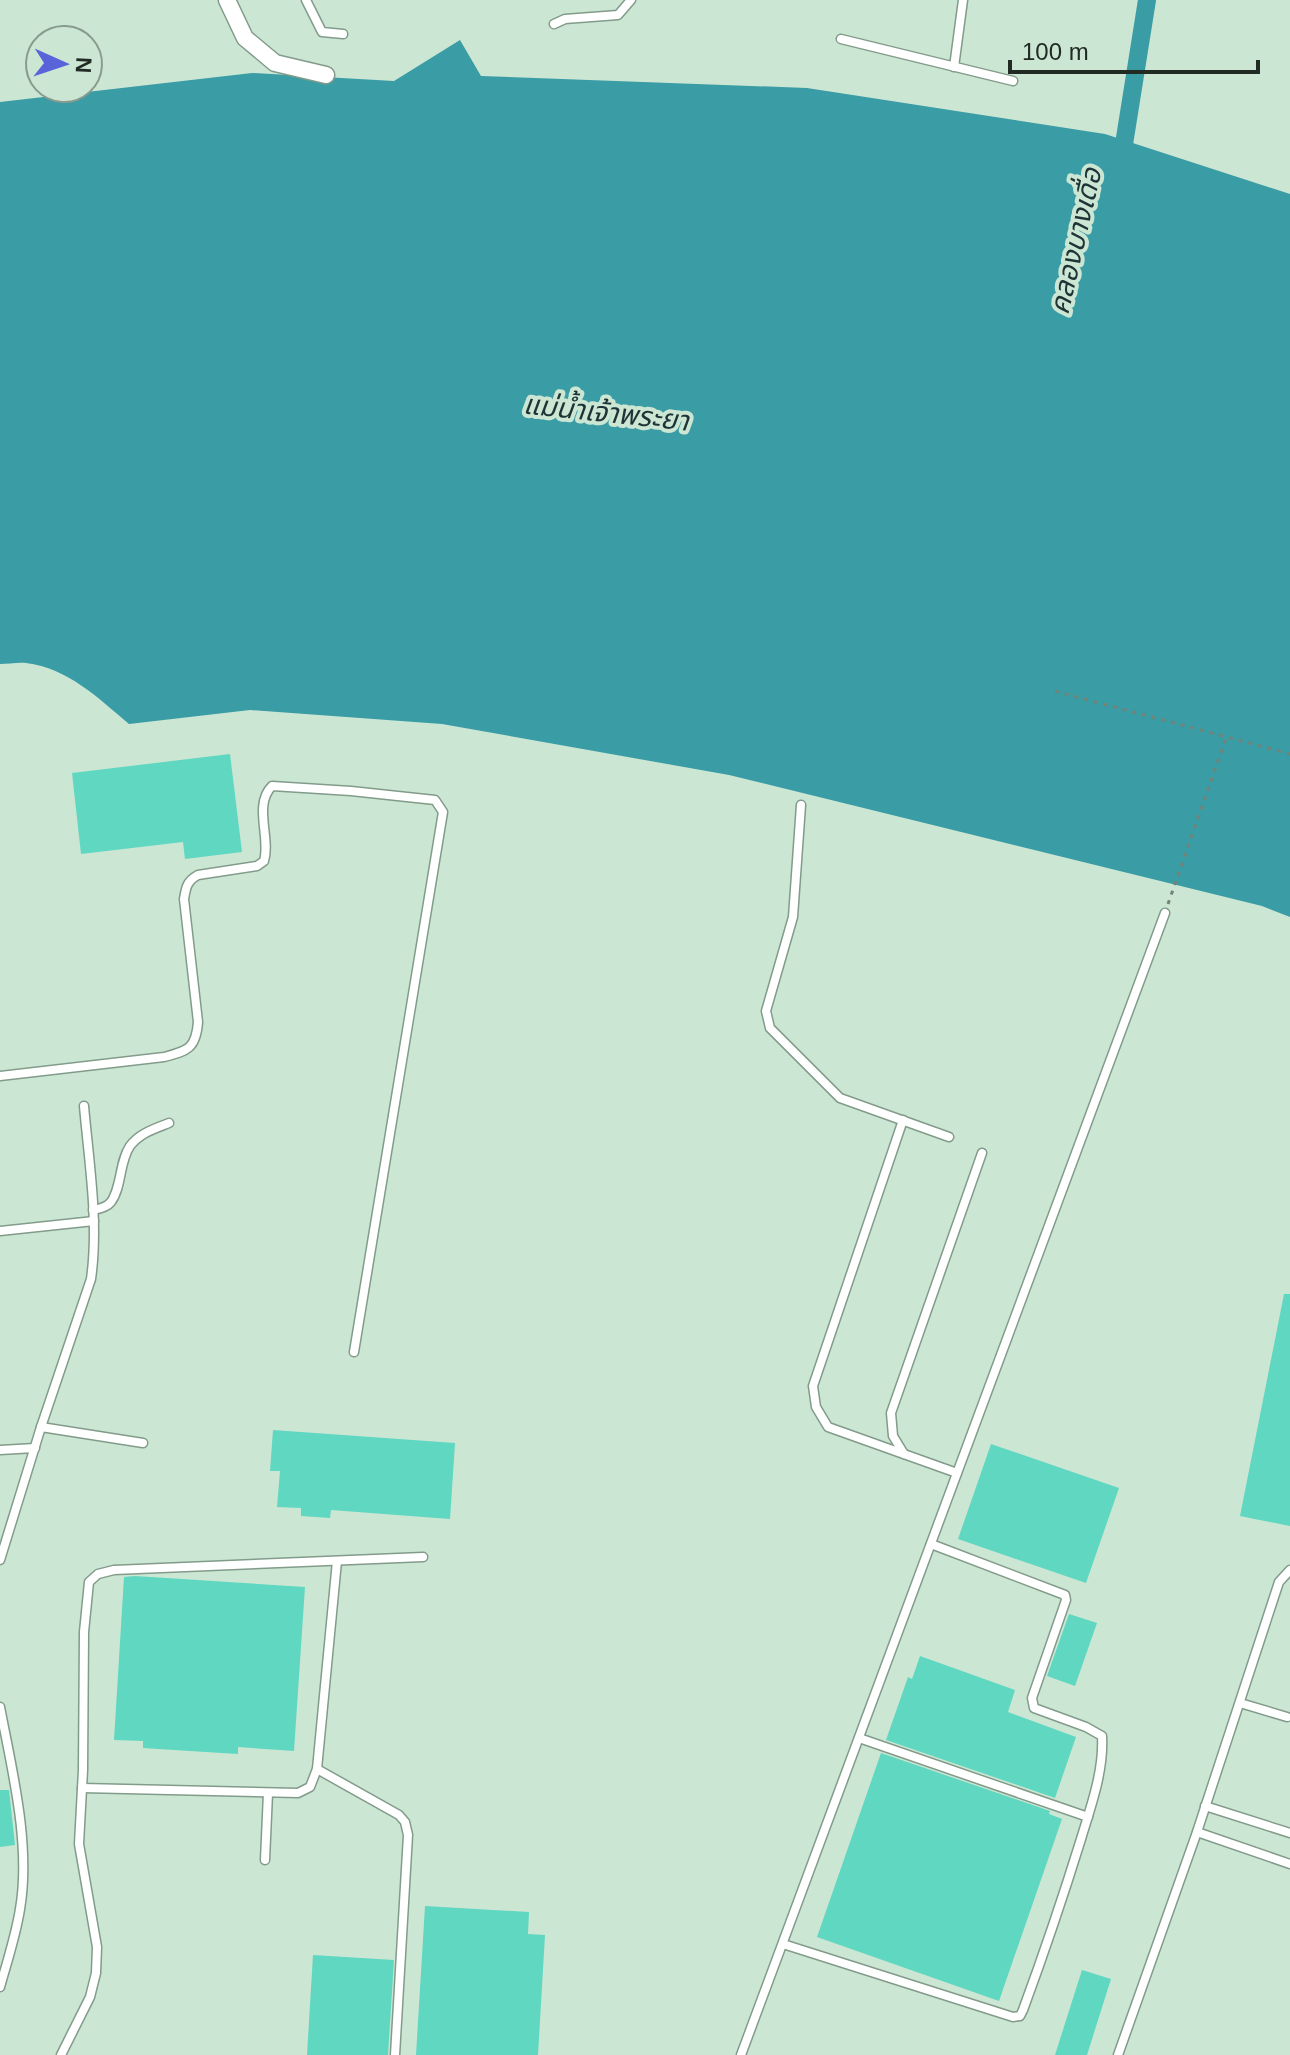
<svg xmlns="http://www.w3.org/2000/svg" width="1290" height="2055" viewBox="0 0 1290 2055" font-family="Arial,'Noto Sans Thai',sans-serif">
	<rect width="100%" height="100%" fill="#cce6d4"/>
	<path fill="#3a9ca5" d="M460,40L481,76L807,88L1105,134L1290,194V917L1262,906L729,775L442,724L250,710L129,724C98,698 68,668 26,663C18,662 8,664 0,664V102L252,73L394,81Z"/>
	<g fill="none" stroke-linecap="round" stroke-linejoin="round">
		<polyline stroke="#3a9ca5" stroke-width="18" points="1121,163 1147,0"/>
	</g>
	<g fill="#5fd7c1">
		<polygon points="230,754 242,852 185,859 183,842 81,854 72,773"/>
		<polygon points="1284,1294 1290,1294 1290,1526 1240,1516"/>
		<polygon points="273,1430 455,1443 450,1519 331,1510 330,1518 301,1516 301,1508 277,1507 280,1471 270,1471"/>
		<polygon points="991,1444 1119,1488 1086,1583 958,1539"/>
		<polygon points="135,1576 305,1587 294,1751 238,1747 238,1754 190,1751 143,1748 143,1741 114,1740 124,1577"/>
		<polygon points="1069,1614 1097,1623 1075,1686 1047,1676"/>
		<polygon points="920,1656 1015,1690 1008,1712 1076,1737 1055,1798 886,1740 908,1677 912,1679"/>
		<polygon points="881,1753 1050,1811 1049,1814 1062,1819 999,2001 817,1937"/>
		<polygon points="0,1790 9,1790 15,1845 0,1847"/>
		<polygon points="425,1906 529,1912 528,1934 545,1935 538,2055 416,2055"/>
		<polygon points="313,1955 394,1960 388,2055 307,2055"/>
		<polygon points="1082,1970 1111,1979 1087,2055 1055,2055"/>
	</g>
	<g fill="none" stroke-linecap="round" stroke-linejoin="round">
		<defs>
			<g id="service">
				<polyline points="306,0 322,32 343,34"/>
				<polyline points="554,24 565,19 618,15 631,0"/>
				<polyline points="841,39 1013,81"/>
				<polyline points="954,67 963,0"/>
				<polyline points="801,805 793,917 766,1011 770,1028 840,1098 949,1137"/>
				<path d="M0,1076L164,1057C187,1051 196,1049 198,1022L184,899C186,887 187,881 198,875L257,866L264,861C271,838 253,805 272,786L351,791L435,800L443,812L354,1352"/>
				<polyline points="903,1120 813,1386 816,1407 828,1427 957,1473"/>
				<path d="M93,1210C99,1209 107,1207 111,1202C122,1187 119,1162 130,1146C140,1133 154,1129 169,1123"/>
				<polyline points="0,1231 94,1221"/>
				<polyline points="41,1427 143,1443"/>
				<polyline points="0,1450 35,1448"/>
				<polyline points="904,1454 893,1436 891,1413 982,1153"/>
				<path d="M0,1560L41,1427L91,1279C99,1222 89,1163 84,1106"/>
				<polyline points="1240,1703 1287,1717"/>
				<path d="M0,1707C12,1770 31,1845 20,1909C16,1935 7,1962 0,1987"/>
				<polyline points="859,1738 1088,1817"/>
				<polyline points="317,1769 399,1815 405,1822 408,1835 395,2055"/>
				<polyline points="82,1788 298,1793 310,1787 317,1769 337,1561"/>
				<polyline points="1205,1806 1290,1833"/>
				<polyline points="1197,1832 1290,1864"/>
				<polyline points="265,1860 268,1793"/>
				<path d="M783,1944L1013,2017L1020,2016L1023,2010C1044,1953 1063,1897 1081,1839C1091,1806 1104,1771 1102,1736L1086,1727L1034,1708L1032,1698L1066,1600L1065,1595L931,1544"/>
				<polyline points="61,2055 90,1997 96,1973 97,1947 79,1844 83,1770 84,1632 89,1582 98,1574 114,1570 423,1557"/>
				<polyline points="741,2055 1165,913"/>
				<polyline points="1118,2055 1197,1832 1279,1582 1290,1570"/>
			</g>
			<polyline id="minor" points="227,0 245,38 275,63 326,75"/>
		</defs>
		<use href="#service" stroke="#829b8a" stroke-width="11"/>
		<use href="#minor" stroke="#829b8a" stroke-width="19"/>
		<g stroke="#728377" stroke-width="3" stroke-dasharray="4 6" stroke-linecap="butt">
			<polyline points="1055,691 1290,754"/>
			<polyline points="1168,904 1226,738"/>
		</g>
		<use href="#service" stroke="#fff" stroke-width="8"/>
		<use href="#minor" stroke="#fff" stroke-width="16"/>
	</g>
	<g text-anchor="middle" stroke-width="8" stroke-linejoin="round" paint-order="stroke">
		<g font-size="28" font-style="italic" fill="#1d3335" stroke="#cce6d4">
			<text transform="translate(1075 241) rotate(-77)" y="10">คลองบางเดื่อ</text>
			<text transform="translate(606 412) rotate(6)" y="10">แม่น้ำเจ้าพระยา</text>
		</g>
	</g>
	<g transform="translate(64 64) rotate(93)"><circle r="38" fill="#cce6d4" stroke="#889b8e" stroke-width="2"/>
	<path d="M0-6L14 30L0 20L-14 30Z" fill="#5963da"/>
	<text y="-12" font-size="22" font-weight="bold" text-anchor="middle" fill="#212b24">N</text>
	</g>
	<path d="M1010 60v12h248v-12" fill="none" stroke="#212b24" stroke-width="4"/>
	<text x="1022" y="60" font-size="24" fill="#212b24" stroke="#cce6d4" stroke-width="6" paint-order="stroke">100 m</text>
</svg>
